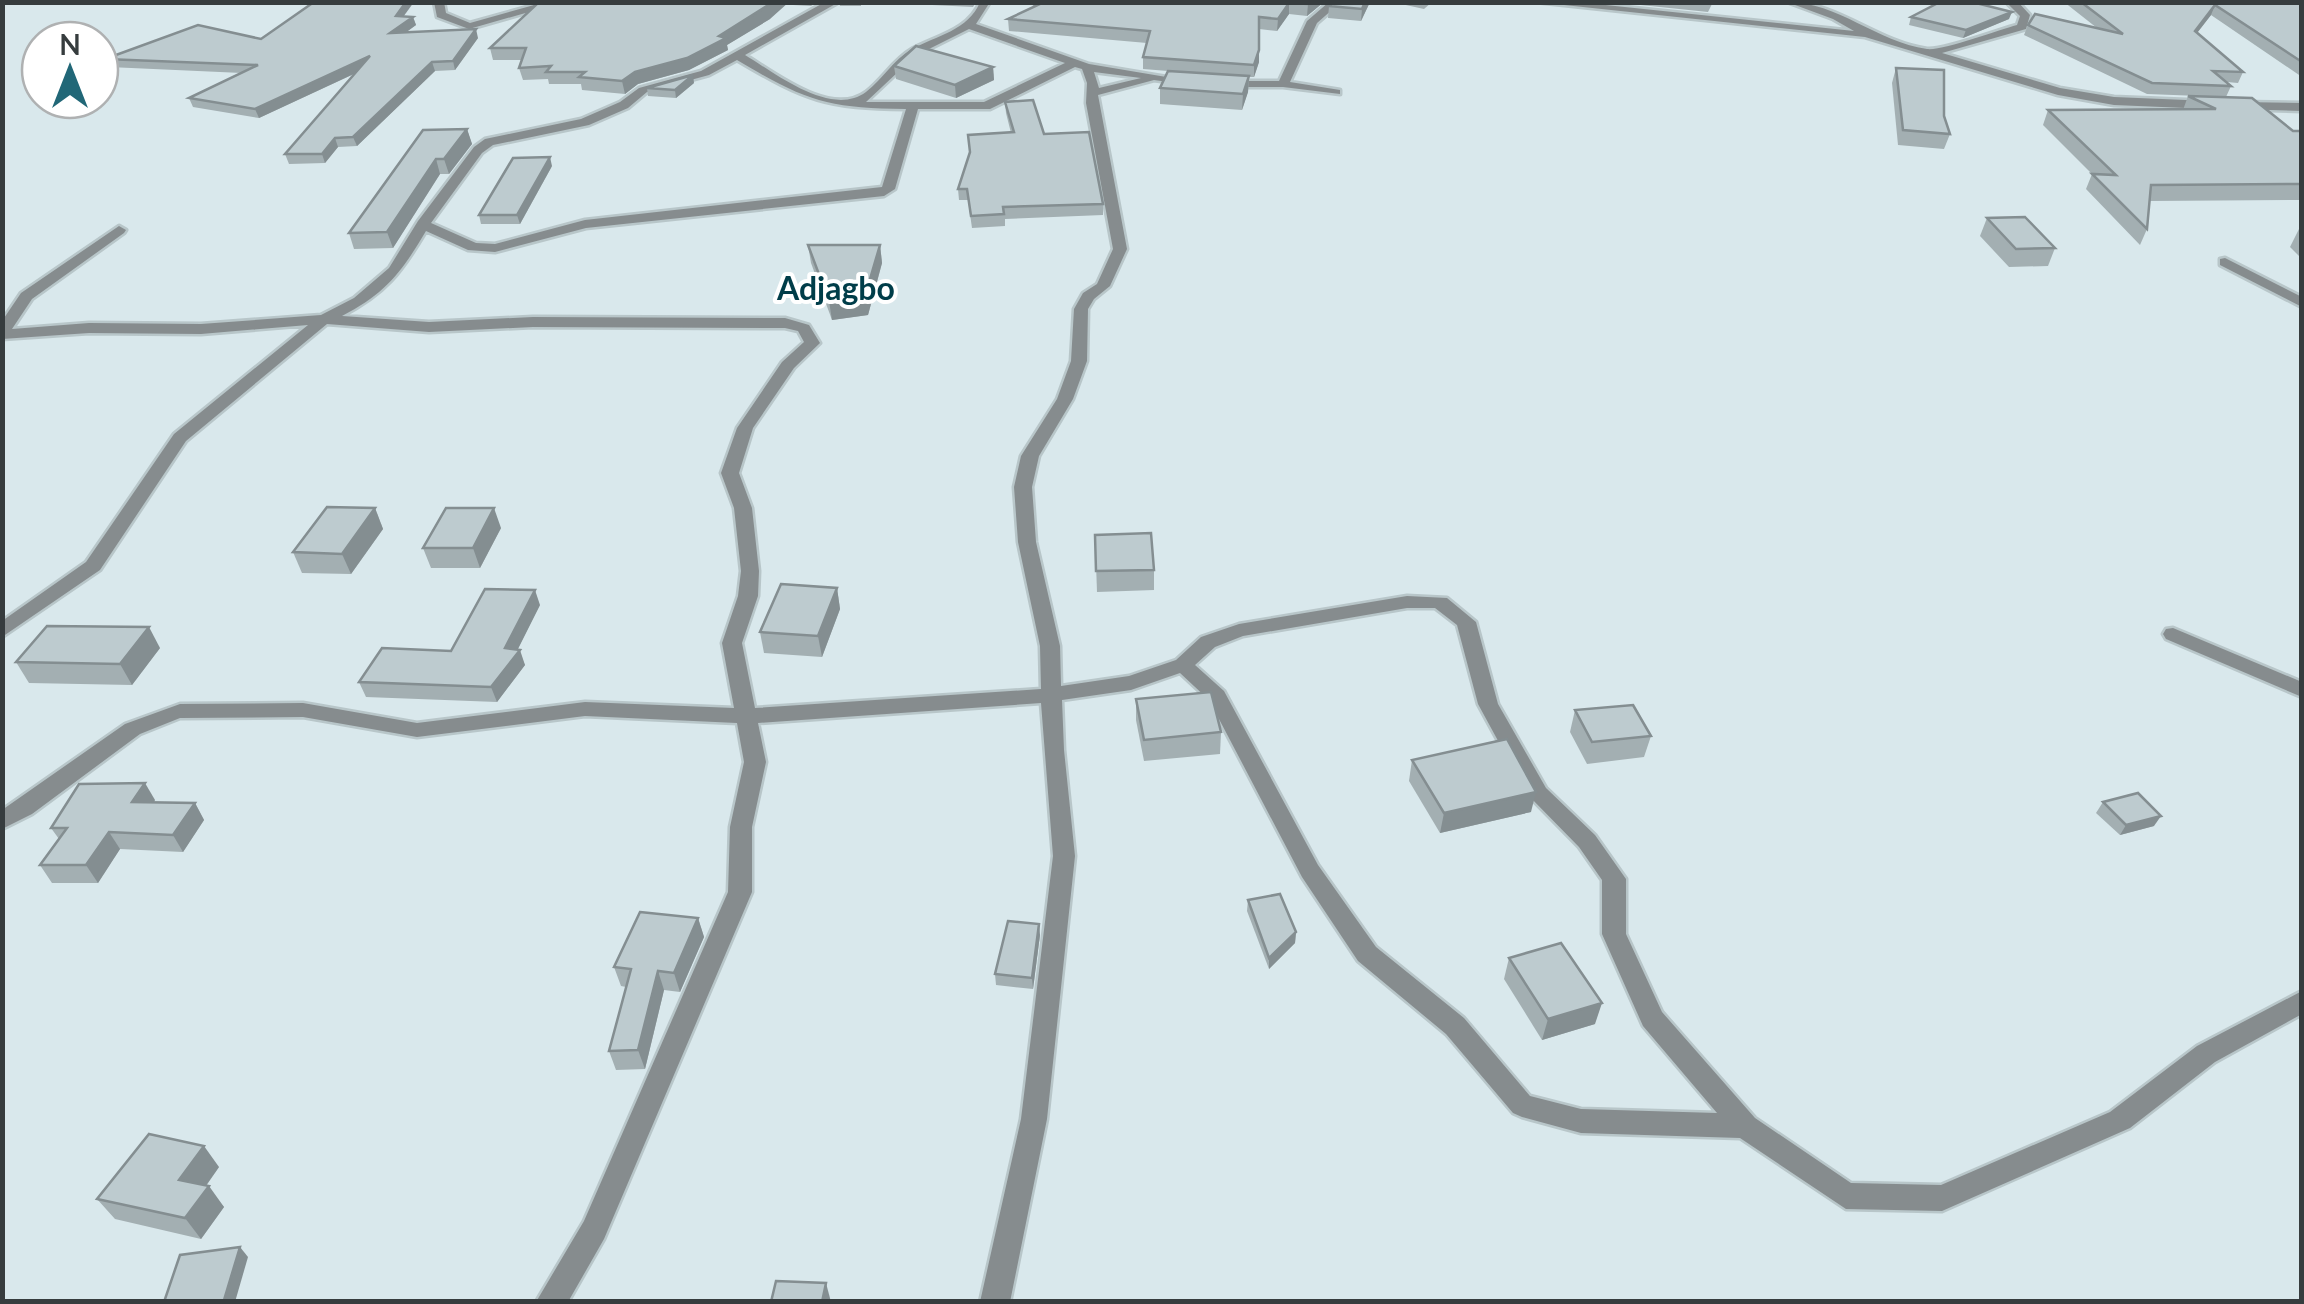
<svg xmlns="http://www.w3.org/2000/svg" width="2304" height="1304" viewBox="0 0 2304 1304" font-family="Lato,sans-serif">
	<rect width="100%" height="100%" fill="#d9e8ec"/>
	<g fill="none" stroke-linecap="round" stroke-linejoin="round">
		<defs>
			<g id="street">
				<polygon points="434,2 444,2 446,13 470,23 545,2 564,2 469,29 437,17"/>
				<path d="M825,2H839L745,55C775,73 831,118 866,92C883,79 893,60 912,49C936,36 969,30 980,2H990L976,24L1089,64L1196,82L1190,85L1154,80L1098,95L1127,249L1110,286L1094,299L1088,309L1087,361L1073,399L1039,456L1032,487L1036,542L1060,646L1061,686L1129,676L1176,660L1201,637L1239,624L1407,596L1447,598L1476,622L1498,704L1546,788L1595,835L1626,879V934L1662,1012L1755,1118L1851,1183L1941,1185L2110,1112L2197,1046L2302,991V1014L2215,1062L2130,1128L1942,1211L1846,1209L1740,1138L1581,1133L1522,1117L1513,1113L1446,1034L1358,961L1302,877L1209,700L1180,673L1131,690L1062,700L1064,750L1075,856L1047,1119L1010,1302H980L1021,1119L1053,856L1041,703L758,723L766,762L752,827V892L604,1239L568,1302H536L584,1221L728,892L730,827L744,762L737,723L585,716L417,737L303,717L180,718L140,734L32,814L2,829V810L125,724L180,704L303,703L417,723L585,702L734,708L722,643L738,596L741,571L734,508L721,473L737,428L782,362L804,342L798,331L785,328L533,327L429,332L327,324L186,441L100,570L2,637V621L86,562L174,434L308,325L201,334L89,333L2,339V321L21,293L119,226L126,230L124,233L32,299L12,329L89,323L201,324L321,315L354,298L389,268L418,221L474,147L485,139L581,119L620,102L639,88L701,71ZM969,29L1065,63L984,102H866L915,56ZM737,60C806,101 826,108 906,109L882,187L585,220L495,244L476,243L431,223L482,153L493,145L589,125L628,108L647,92L709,75ZM1075,67L1082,69L1087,83L1086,103L1113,249L1097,284L1083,293L1074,309L1071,361L1057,399L1021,456L1014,487L1018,542L1040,646L1041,689L755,708L742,643L758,596L759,571L752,508L739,473L753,428L794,368L820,343L809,325L785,318L533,317L429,322L342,316C386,293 401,273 426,231L468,250L495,252L586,228L884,196L895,189L918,109H990ZM1094,72L1141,78L1099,88ZM1407,608H1435L1457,625L1478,704L1527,794L1579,847L1602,880V934L1643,1026L1717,1113L1581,1109L1530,1096L1464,1018L1376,947L1318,865L1224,691L1195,665L1215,647L1243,636Z"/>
				<polygon points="1329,2 1341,2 1317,23 1290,82 1340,90 1340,94 1283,87 1220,87 1220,83 1224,81 1279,81 1307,21"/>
				<path d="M1536,2H1577L1854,31L1833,19L1787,2C1838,2 1877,42 1927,49C1943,51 1998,30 2017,25L2020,16L2006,2H2018L2030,15L2026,29L1942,53L2060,88L2114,97L2210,101L2216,105L2210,109L2114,105L2058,95L1865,37Z"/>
				<polygon points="2239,102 2302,103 2302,111 2235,109 2235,103"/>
				<polygon points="2225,258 2302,297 2302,307 2220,265 2220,259"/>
				<polygon points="2173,628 2302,682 2302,697 2166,639 2163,634 2166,629"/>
			</g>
		</defs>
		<use href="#street" stroke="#b8c6c9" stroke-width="5"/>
		<use href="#street" fill="#868c8e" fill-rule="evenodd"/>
	</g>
	<g fill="#a3afb2">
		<polygon points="792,2 817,2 811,6 793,5"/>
		<polygon points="839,2 861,2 861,6 840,6"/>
		<polygon points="871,2 976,2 973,7"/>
		<polygon points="993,2 1324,2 1307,16 1289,14 1277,31 1259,29 1259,62 1254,77 1249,77 1248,92 1242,110 1160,104 1160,88 1168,71 1143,69 1143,57 1147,43 1009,31 1008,19 1034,7 1031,3 993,4"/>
		<polygon points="1334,2 1370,2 1361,21 1328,18 1329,6"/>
		<polygon points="1392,2 1432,2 1424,9"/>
		<polygon points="1632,2 1713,2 1708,12 1631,4"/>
		<polygon points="2064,2 2302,2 2302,77 2211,15 2197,33 2243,72 2238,83 2227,82 2231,86 2226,97 2147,94 2024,35 2028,25 2097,28"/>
		<polygon points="404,16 413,17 416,25 406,32 478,38 455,70 435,71 357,146 338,147 325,163 289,164 285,154 356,73 259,118 193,107 189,98 242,73 109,67 105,59 261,39"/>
		<polygon points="1911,17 2009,19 1963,38 1909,25"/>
		<polygon points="770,19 727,45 728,50 689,70 638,84 625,94 582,90 581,84 549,84 548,79 523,80 519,68 522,60 493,60 490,48"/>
		<polygon points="894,66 993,67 994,80 956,98 896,79"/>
		<polygon points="1896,68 1944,116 1950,134 1944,149 1898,145 1892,83"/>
		<polygon points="694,83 676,98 648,96 647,88"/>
		<polygon points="2188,96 2293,131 2302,131 2302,200 2150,201 2147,229 2140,245 2086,189 2092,174 2043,125 2048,110 2183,110"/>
		<polygon points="1005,102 1044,134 1103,204 1103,215 1005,219 1005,226 972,228 968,200 959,200 958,189 1011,133 1006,113"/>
		<polygon points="467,129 472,144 449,174 440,174 393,248 354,249 349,233"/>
		<polygon points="552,166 520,224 481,224 479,215"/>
		<polygon points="1987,218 2055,248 2048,266 2009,267 1980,236"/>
		<polygon points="2299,229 2302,229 2302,259 2290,247"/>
		<polygon points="808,245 880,245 882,263 868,315 832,320 811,263"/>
		<polygon points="375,508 383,529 351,574 302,573 293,552"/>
		<polygon points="501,528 480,568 431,568 423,548"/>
		<polygon points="1095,535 1154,570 1154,590 1097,592"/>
		<polygon points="837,588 840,609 822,657 764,653 760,632"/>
		<polygon points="540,605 517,650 525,665 497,702 366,697 359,682 451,651"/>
		<polygon points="160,648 132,685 29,683 16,662"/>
		<polygon points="1136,699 1221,732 1220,754 1144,761 1136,720"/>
		<polygon points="1575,710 1651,736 1644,757 1587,764 1570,732"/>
		<polygon points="1412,760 1531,812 1440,833 1409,781"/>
		<polygon points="155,800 154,802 195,803 204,820 183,852 120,849 98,883 52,883 40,865 59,839 51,828"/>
		<polygon points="2103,802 2154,826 2120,835 2096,813"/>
		<polygon points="1248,900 1296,932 1295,943 1269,969 1247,911"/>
		<polygon points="698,918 704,937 680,992 664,990 645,1069 616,1070 609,1051 626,987 621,986 614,967"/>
		<polygon points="1040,935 1033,989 996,985 995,974"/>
		<polygon points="1509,958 1595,1024 1542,1040 1504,979"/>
		<polygon points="219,1167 206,1186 224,1207 201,1239 115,1219 97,1199"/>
	</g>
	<g fill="#848e91">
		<polygon points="406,2 414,2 398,24 396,16"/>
		<polygon points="773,2 789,2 770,19 727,45 728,50 689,70 638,84 625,94 622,81 635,72 719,36"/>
		<polygon points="1310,2 1324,2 1307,16 1308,4"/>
		<polygon points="1365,2 1370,2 1361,21 1362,9"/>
		<polygon points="1289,3 1289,14 1277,31 1278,19"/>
		<polygon points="2215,5 2211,15 2190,42 2195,31"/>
		<polygon points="2012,12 2009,19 1963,38 1966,30"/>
		<polygon points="413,17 416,25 393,42 390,33"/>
		<polygon points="476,29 478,38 455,70 453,61"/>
		<polygon points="1259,50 1259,62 1254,77 1254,65"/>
		<polygon points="370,56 373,65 259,118 255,109"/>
		<polygon points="432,62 435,71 357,146 353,137"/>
		<polygon points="993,67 994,80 956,98 955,85"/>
		<polygon points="693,75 694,83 676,98 675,90"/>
		<polygon points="1249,76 1248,92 1242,110 1243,94"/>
		<polygon points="467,129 472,144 449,174 444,159"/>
		<polygon points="335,138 338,147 325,163 322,154"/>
		<polygon points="550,157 552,166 520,224 517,215"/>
		<polygon points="436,159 440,174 393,248 387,232"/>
		<polygon points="880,245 882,263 868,315 832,320 829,301"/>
		<polygon points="375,508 383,529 351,574 342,554"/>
		<polygon points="494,508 501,528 480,568 473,548"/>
		<polygon points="837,588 840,609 822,657 818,636"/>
		<polygon points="535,590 540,605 513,659 520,650 525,665 497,702 491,687 505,648"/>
		<polygon points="149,627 160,648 132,685 120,664"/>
		<polygon points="145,783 155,800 143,819 132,802"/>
		<polygon points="1536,792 1531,812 1440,833 1444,813"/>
		<polygon points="195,803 204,820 183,852 173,835"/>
		<polygon points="2161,816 2154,826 2120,835 2126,825"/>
		<polygon points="109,832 120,849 98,883 86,865"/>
		<polygon points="698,918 704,937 680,992 674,973"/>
		<polygon points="1039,924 1040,935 1033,989 1032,978"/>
		<polygon points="1296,932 1295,943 1269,969 1269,958"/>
		<polygon points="658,971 664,990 645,1069 638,1050"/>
		<polygon points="1602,1003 1595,1024 1542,1040 1548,1019"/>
		<polygon points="204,1146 219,1167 195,1201 179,1180"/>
		<polygon points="209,1186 224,1207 201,1239 185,1218"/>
		<polygon points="240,1247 248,1257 235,1302 225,1302 224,1300"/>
		<polygon points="826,1283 831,1302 822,1302"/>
	</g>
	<g fill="#bdcbcf" stroke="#848e91" stroke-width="2.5">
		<polygon points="314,2 406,2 396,16 413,17 390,33 476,29 453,61 432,62 353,137 335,138 322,154 285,154 370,56 255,109 189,98 258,65 105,59 198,25 261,39"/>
		<polygon points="539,2 773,2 719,36 726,38 687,58 635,72 622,81 579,77 585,72 546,72 551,66 519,68 526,48 490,48"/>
		<polygon points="1044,2 1310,2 1308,4 1289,3 1278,19 1259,17 1259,50 1254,65 1143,57 1150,31 1008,19"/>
		<polygon points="1334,2 1365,2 1362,9 1329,6"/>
		<polygon points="1940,2 1972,2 2012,12 1966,30 1911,17"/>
		<polygon points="2081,2 2302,2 2302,62 2215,5 2195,31 2243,72 2213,71 2231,86 2152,83 2028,25 2035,14 2123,34"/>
		<polygon points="916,46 993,67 955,85 894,66"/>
		<polygon points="1896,68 1944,70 1944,116 1950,134 1903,130"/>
		<polygon points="1168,71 1249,76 1243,94 1160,88"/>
		<polygon points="693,75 675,90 647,88"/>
		<polygon points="2188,96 2252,98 2293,131 2302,131 2302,184 2151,185 2147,229 2092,174 2116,175 2048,110 2216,109"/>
		<polygon points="1033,100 1044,134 1089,132 1103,204 1003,207 1004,214 971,216 967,189 958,189 970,152 968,135 1014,132 1005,102"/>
		<polygon points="467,129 444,159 436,159 387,232 349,233 423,130"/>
		<polygon points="550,157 517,215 479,215 513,158"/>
		<polygon points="2025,217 2055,248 2016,249 1987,218"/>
		<polygon points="808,245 880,245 865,296 829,301"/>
		<polygon points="327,507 375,508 342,554 293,552"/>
		<polygon points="446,508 494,508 473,548 423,548"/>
		<polygon points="1151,533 1154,570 1096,571 1095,535"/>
		<polygon points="781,584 837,588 818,636 760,632"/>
		<polygon points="485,589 535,590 505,648 520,650 491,687 359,682 382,648 451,651"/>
		<polygon points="47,626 149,627 120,664 16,662"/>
		<polygon points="1211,692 1221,732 1144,740 1136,699"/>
		<polygon points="1633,705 1651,736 1592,742 1575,710"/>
		<polygon points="1507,739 1536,792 1444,813 1412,760"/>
		<polygon points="145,783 132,802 195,803 173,835 109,832 86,865 40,865 67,828 51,828 79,784"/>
		<polygon points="2138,793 2161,816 2126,825 2103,802"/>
		<polygon points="1280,894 1296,932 1269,958 1248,900"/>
		<polygon points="640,912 698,918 674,973 658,971 638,1050 609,1051 631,969 614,967"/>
		<polygon points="1008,921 1039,924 1032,978 995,974"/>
		<polygon points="1561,943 1602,1003 1548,1019 1509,958"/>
		<polygon points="149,1134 204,1146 179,1180 209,1186 185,1218 97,1199"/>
		<polygon points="240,1247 224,1300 212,1302 164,1302 180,1255"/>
		<polygon points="776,1281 826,1283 822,1302 771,1302"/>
	</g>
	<g text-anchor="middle" stroke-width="8" stroke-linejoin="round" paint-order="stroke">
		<g font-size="32" font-weight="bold" fill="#003d49" stroke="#fff">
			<text x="836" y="300">Adjagbo</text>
		</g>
	</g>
	<rect width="2304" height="1304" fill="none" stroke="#363c3e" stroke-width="10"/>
	<g transform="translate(70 70)"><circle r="48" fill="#ffffff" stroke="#afb1b2" stroke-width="2.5"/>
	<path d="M0-8L18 38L0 25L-18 38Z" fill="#216777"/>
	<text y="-15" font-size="28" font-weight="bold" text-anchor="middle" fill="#363c3e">N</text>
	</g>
</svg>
